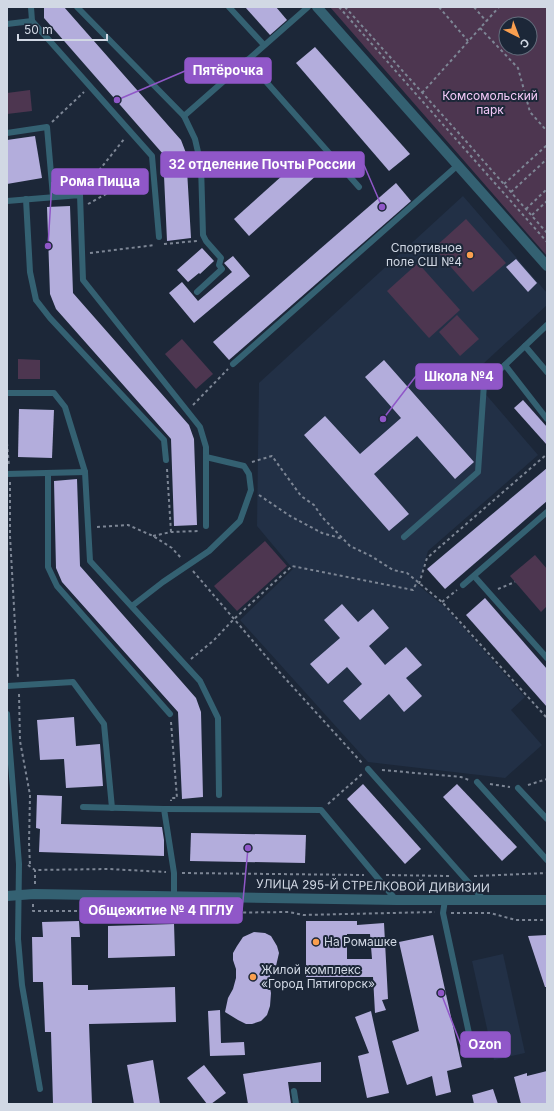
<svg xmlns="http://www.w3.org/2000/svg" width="554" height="1111" viewBox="0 0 554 1111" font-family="Inter,sans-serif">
	<rect width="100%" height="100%" fill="#1c2738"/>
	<g fill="#223046">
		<polygon points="463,196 547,293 547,305 470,376 538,455 428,551 418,585 446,608 525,697 511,710 542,745 505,778 368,762 240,620 293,569 257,526 259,383"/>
		<polygon points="503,954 525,1053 494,1060 472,961"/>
	</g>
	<g fill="#4d3650" fill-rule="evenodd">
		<path d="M330,7H547V256ZM506,24H530V48H506Z"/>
		<polygon points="30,90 32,111 7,114 7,93"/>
		<polygon points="466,219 506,263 473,292 434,248"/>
		<polygon points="418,263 460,310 429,338 387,291"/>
		<polygon points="457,315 479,339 460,356 439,332"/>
		<polygon points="182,339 213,374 196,389 165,354"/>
		<polygon points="18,359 40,360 40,379 18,379"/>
		<polygon points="265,541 287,566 237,611 214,586"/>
		<polygon points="535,555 547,569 547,606 541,612 510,576"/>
	</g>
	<g fill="#b3addc" fill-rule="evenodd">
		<polygon points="44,7 64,7 181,140 186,153 191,238 167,241 163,154 44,18"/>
		<polygon points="245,7 276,7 287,20 270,35"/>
		<polygon points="315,47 410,154 389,171 296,63"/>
		<polygon points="35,136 42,178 7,184 7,140"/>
		<polygon points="303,157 318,174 249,236 234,219"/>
		<polygon points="396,183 411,201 229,360 213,342"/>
		<polygon points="70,206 73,293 189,425 194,439 197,525 174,526 171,439 56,309 50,294 47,207"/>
		<polygon points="202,248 214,261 200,274 199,273 188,282 177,270"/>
		<polygon points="233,256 250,276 194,323 169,293 182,282 198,301 232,272 224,263"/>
		<polygon points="516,259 537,283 528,292 506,267"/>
		<polygon points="384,360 474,462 455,479 417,436 374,474 409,514 389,531 304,435 325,416 360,454 401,418 365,377"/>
		<polygon points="523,400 547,427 547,445 514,408"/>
		<polygon points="19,409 54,410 52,458 18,457"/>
		<polygon points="547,468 547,501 445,589 427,569"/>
		<polygon points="77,479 80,566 196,698 201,712 203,797 182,799 178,712 62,582 56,568 54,481"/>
		<polygon points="485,598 547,669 547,707 466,615"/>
		<polygon points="342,604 358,622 373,609 389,628 369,646 385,665 406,647 422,665 406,678 422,696 404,712 389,694 360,720 343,701 362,684 347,667 328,684 310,664 340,638 324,620"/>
		<polygon points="74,717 76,746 100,744 103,786 66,788 64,759 40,760 37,720"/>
		<polygon points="363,784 421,849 405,864 347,799"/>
		<polygon points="457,784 517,847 502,861 443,797"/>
		<polygon points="37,795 62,796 61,824 162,827 164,840 164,856 39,852 40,829 36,828"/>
		<polygon points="191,833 306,835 305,863 190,861"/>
		<polygon points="79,921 80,937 71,937 72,985 88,985 88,990 175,987 176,1022 89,1024 92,1104 53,1104 51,1032 45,1032 43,982 33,982 32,937 43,937 42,922"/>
		<path d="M306,921H357V925L384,923L388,999L382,1000L386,1010L375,1013L373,977H306ZM347,934H370L372,959H347Z"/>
		<polygon points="174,924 175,956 108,958 108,926"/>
		<polygon points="254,932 265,933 271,936 277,946 279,953 276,966 270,976 269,983 271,993 270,1006 267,1015 261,1021 252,1024 246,1024 238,1020 225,1012 228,998 233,989 236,978 236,969 233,960 233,953 237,946 243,937"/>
		<polygon points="433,935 462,1067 447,1071 451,1092 436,1096 432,1076 407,1085 392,1041 419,1031 399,942"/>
		<polygon points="547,935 547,987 545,987 528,936"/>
		<polygon points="220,1010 221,1043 244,1042 245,1055 210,1056 208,1011"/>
		<polygon points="371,1011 389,1093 367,1098 358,1056 369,1053 355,1017"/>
		<polygon points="153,1060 160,1104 134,1104 127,1065"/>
		<polygon points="321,1062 321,1082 288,1082 291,1104 248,1104 243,1074"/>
		<polygon points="204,1065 226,1093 211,1104 207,1104 187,1078"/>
		<polygon points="547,1071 547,1104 521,1104 514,1077 527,1073 527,1076"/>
		<polygon points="493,1089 498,1104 474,1104 472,1095"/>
	</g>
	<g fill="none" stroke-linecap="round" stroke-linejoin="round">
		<g stroke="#7d8695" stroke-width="2" stroke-dasharray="3 3" stroke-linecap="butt">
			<polyline points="339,7 547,242"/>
			<polyline points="345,7 464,139 547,233"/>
			<polyline points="439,7 468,41"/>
			<polyline points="474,7 486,21"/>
			<polyline points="480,28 518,68 530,112 547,131"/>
			<polyline points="422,93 499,7"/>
			<polyline points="52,122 84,92"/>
			<polyline points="504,184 547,145"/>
			<polyline points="84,189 125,138"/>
			<polyline points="511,192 547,159"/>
			<polyline points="88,204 144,173"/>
			<polyline points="526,209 547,189"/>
			<polyline points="532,215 547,201"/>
			<polyline points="164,244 197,241"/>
			<polyline points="90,253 155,245"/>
			<polyline points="193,405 228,369"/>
			<polyline points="7,443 9,466"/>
			<polyline points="252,462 272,456 301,496 314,505 322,517 350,546 371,556 393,570 407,573 442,602 547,718"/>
			<polyline points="167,469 171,532"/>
			<polyline points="10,482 10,536 18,678"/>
			<polyline points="259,495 290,516 322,533 343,539"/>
			<polyline points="97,527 128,525 153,536 172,548 182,559"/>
			<polyline points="153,536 171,532 199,531"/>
			<polyline points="193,571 282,675 362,763"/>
			<polyline points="419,584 427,558 547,454"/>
			<polyline points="498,589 515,582"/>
			<polyline points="442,602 457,590"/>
			<polyline points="191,659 213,641 234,619 292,566 413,590 417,582"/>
			<polyline points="19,694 20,741 30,795 29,843 30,865"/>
			<polyline points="171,722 177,798 171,798 171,801"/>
			<polyline points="382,770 461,777 469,780"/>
			<polyline points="490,784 510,787"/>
			<polyline points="528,785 547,779"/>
			<polyline points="328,804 362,774"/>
			<polyline points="28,865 35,870 108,869 166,872"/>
			<polyline points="182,873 364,875"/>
			<polyline points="386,875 450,876"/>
			<polyline points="474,876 547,873"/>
			<polyline points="35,884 35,870"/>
			<polyline points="33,904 33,911 88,911 100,906"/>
			<polyline points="190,908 205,913 289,912 303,915 435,912"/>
			<polyline points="451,913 490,913 516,920 547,920"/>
		</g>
		<g stroke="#346172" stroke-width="6">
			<polyline points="31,7 32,21"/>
			<polyline points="77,7 184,116 195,139 201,165 203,235 206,241 221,258 219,265 222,269 197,292"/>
			<polyline points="229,7 264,45"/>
			<polyline points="7,24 32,21 152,156 159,237"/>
			<polyline points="247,60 359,187"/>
			<polyline points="184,116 308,7"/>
			<polyline points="7,133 47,127 53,197"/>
			<polyline points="26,199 30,272 36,300 50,318 164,440 166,460"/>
			<polyline points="7,201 80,195 83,280 200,427 206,447 206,526"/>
			<polyline points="547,325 505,365 547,419"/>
			<polyline points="525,346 547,372"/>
			<polyline points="233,364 458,165"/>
			<polyline points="7,393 54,393 65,407 85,472 90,561 200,681 218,718 219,795"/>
			<polyline points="48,473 48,567 57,586 170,714"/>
			<polyline points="7,474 85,472"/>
			<polyline points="404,537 478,472 484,384 505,365"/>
			<polyline points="474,576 547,658"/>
			<polyline points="463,585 547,512"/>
			<polyline points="132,606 163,582 209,551 240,521 251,490 249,474 244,466 206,457"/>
			<polyline points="7,686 73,682 104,724 112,808"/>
			<polyline points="7,714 19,864 18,939 22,985 40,1089"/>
			<polyline points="368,769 484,900"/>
			<polyline points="477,782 547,860"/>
			<polyline points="518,788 547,819"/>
			<polyline points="83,807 164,809 174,873 174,896"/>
			<polyline points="164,809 321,810 396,900"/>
			<polyline points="445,900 443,913 473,1052"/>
			<polyline points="294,1091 296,1104"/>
		</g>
		<g stroke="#346172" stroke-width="10">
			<polyline points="317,7 547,266"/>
			<polyline points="7,896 34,894 396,900 547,900"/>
		</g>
	</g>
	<g fill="#fa9f4f" stroke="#1c2738" stroke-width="1.5">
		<circle cx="470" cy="255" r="4"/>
		<circle cx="316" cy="942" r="4"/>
		<circle cx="253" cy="977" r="4"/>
	</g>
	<g text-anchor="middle" stroke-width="4" stroke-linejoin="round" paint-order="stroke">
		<g font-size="12" fill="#f4caf9" stroke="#1c2738">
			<text x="490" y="100">Комсомольский<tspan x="490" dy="14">парк</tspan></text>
		</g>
		<g font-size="12" fill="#d1d8e4" stroke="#1c2738" text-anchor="start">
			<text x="462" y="252" text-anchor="end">Спортивное<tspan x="462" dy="14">поле СШ №4</tspan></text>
			<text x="324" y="946">На Ромашке</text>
			<text x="261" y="974">Жилой комплекс<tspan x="261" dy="14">«Город Пятигорск»</tspan></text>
		</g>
		<g font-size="12" fill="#d1d8e4" stroke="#1c2738">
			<text transform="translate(373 886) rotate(1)" y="4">УЛИЦА 295-Й СТРЕЛКОВОЙ ДИВИЗИИ</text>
		</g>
	</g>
	<path fill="none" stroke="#9057c8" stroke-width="1.5" d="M117 100L185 71M382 207L364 165M48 246L52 182M383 419L416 376M248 848L242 911M441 993L461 1045"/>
	<g fill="#9057c8" stroke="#1c2738" stroke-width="1.5">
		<circle cx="117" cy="100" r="4"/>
		<circle cx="382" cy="207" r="4"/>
		<circle cx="48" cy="246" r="4"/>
		<circle cx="383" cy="419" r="4"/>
		<circle cx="248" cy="848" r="4"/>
		<circle cx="441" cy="993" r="4"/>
	</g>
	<g fill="#9057c8" stroke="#9057c8" stroke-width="1.5">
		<rect x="185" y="58" width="86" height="25" rx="4"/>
		<rect x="161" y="152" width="203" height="25" rx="4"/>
		<rect x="52" y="169" width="96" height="25" rx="4"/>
		<rect x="416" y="364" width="86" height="25" rx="4"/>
		<rect x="80" y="898" width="162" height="25" rx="4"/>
		<rect x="461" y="1032" width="49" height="25" rx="4"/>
	</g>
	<g font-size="13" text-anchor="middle" font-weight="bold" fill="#fff">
		<text x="228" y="75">Пятёрочка</text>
		<text x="262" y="169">32 отделение Почты России</text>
		<text x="100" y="186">Рома Пицца</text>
		<text x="459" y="381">Школа №4</text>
		<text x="161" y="915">Общежитие № 4 ПГЛУ</text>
		<text x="485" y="1049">Ozon</text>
	</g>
	<rect width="554" height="1111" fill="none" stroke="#d1d8e4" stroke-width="16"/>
	<g transform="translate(518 36) rotate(138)"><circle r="19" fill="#1c2738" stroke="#646e7d"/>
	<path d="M0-3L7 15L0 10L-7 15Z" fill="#fa9f4f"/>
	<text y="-6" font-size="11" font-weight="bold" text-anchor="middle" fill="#d1d8e4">С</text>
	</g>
	<path d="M18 34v6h89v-6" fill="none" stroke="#d1d8e4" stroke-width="2"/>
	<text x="24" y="34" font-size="12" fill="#d1d8e4" stroke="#1c2738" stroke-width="3" paint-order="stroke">50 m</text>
</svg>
